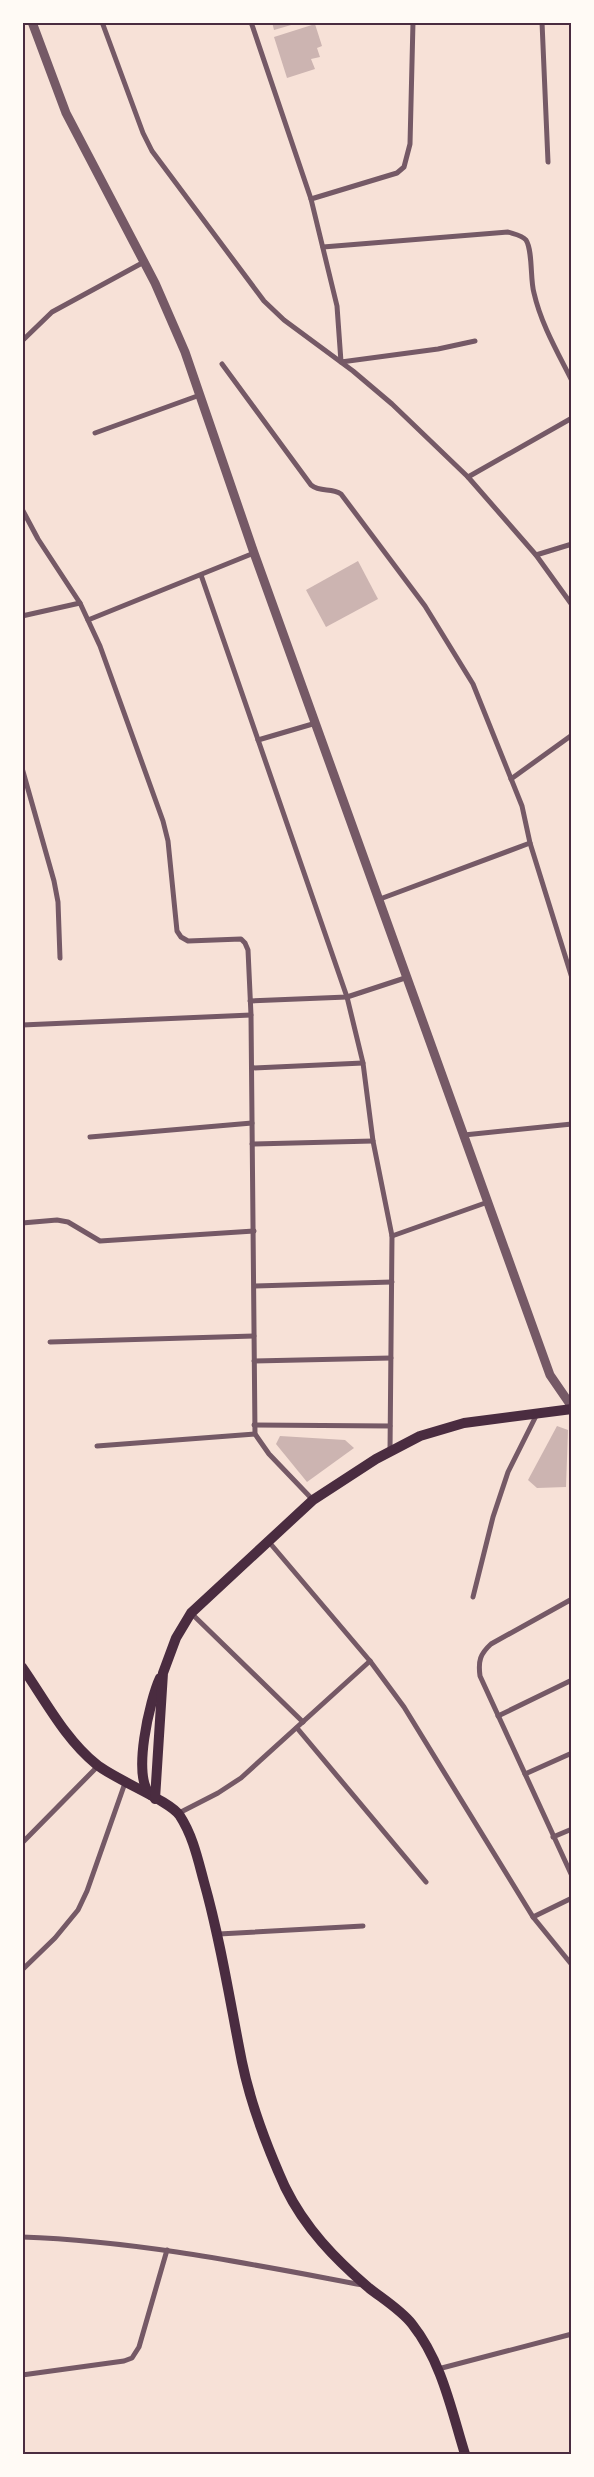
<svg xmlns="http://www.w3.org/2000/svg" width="594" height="2477" viewBox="0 0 594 2477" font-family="Cabin,sans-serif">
	<rect width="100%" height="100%" fill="#f7e1d7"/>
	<g fill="#ccb4b1">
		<polygon points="272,22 298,22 298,23 274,30"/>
		<polygon points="315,24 322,46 317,48 320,57 311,59 315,69 287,78 274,37"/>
		<polygon points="358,561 378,599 326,627 306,590"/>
		<polygon points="557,1426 568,1430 566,1487 537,1488 528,1480"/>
		<polygon points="280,1436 345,1440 354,1448 307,1482 276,1444"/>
	</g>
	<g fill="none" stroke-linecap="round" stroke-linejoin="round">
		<g stroke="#755966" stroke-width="5">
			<polyline points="102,22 143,133 152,151 264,301 284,320 353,371 392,404 468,477 536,555 572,605"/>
			<polyline points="251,22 311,199 337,306 341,362 438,349 475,341"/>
			<polyline points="542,22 548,162"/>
			<polyline points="311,199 397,173 404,167 410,144 413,22"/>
			<path d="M323,247L508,232C514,234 522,235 526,240C533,251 530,280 534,293C541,324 558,353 572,381"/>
			<polyline points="22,341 52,312 144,262"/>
			<path d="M222,364L311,485C321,493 331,487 341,494L425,606L473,684L522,806L530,843L572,978"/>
			<polyline points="95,433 200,395"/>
			<polyline points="468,477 572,418"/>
			<polyline points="22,509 38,539 80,603 100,646 163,821 168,841 177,931 181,937 188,941 241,939 245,943 248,950 251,1015 255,1434 269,1454 313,1500"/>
			<polyline points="536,555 572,544"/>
			<polyline points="201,575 347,997 363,1063 373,1141 392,1236 390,1452"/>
			<polyline points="22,616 80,603"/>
			<polyline points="88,620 254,553"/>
			<polyline points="258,740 316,723"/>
			<polyline points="22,768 54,881 58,902 60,958"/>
			<polyline points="511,779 572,735"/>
			<polyline points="380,899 530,843"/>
			<polyline points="250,1001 347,997 408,977"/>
			<polyline points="22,1025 251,1015"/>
			<polyline points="252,1068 363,1063"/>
			<polyline points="464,1135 572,1124"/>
			<polyline points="90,1137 252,1123"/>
			<polyline points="252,1144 373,1141"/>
			<polyline points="22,1223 57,1220 68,1222 100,1241 254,1231"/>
			<polyline points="392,1236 488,1202"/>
			<polyline points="255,1286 392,1282"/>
			<polyline points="50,1342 254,1336"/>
			<polyline points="254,1361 391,1358"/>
			<polyline points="254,1425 390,1426"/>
			<polyline points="97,1446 255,1434"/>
			<polyline points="269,1542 370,1661 404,1707 533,1917 572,1965"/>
			<polyline points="473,1597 493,1517 508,1472 537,1414"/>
			<path d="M572,1599L491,1644C480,1654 478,1661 480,1676L572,1876"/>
			<polyline points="191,1613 303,1722"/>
			<polyline points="498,1716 572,1680"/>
			<polyline points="297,1728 426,1882"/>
			<polyline points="525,1774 572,1753"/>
			<polyline points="179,1813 218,1793 241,1778 370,1661"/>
			<polyline points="553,1837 572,1829"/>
			<polyline points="22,1843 98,1766"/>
			<polyline points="533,1917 572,1898"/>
			<polyline points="219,1934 363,1926"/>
			<polyline points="22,1970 55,1938 78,1910 87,1891 125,1783"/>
			<path d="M22,2237C138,2241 250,2264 363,2285"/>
			<polyline points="438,2369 572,2334"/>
			<polyline points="22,2375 124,2361 132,2358 139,2347 167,2250"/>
		</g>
		<polyline stroke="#755966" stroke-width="9" points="32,22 66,113 155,283 185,352 254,553 550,1375 572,1407"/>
		<g stroke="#4a2c40" stroke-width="10">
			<path d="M22,1667C45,1700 65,1739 96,1764C115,1780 171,1801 180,1816C193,1836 198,1860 204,1882C221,1942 230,2002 242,2062C251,2106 267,2147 285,2187C305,2228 335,2259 369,2288C383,2299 401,2310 412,2324C442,2362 451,2409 465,2454"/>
			<path d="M151,1795C131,1779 150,1699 160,1678"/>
			<polyline points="155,1799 163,1673 176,1638 191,1613 313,1500 376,1459 420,1436 464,1423 572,1409"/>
		</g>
	</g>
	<rect width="594" height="2477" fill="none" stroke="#fffaf5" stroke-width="48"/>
	<rect x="24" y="24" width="546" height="2429" fill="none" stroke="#4a2c40" stroke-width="2"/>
</svg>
